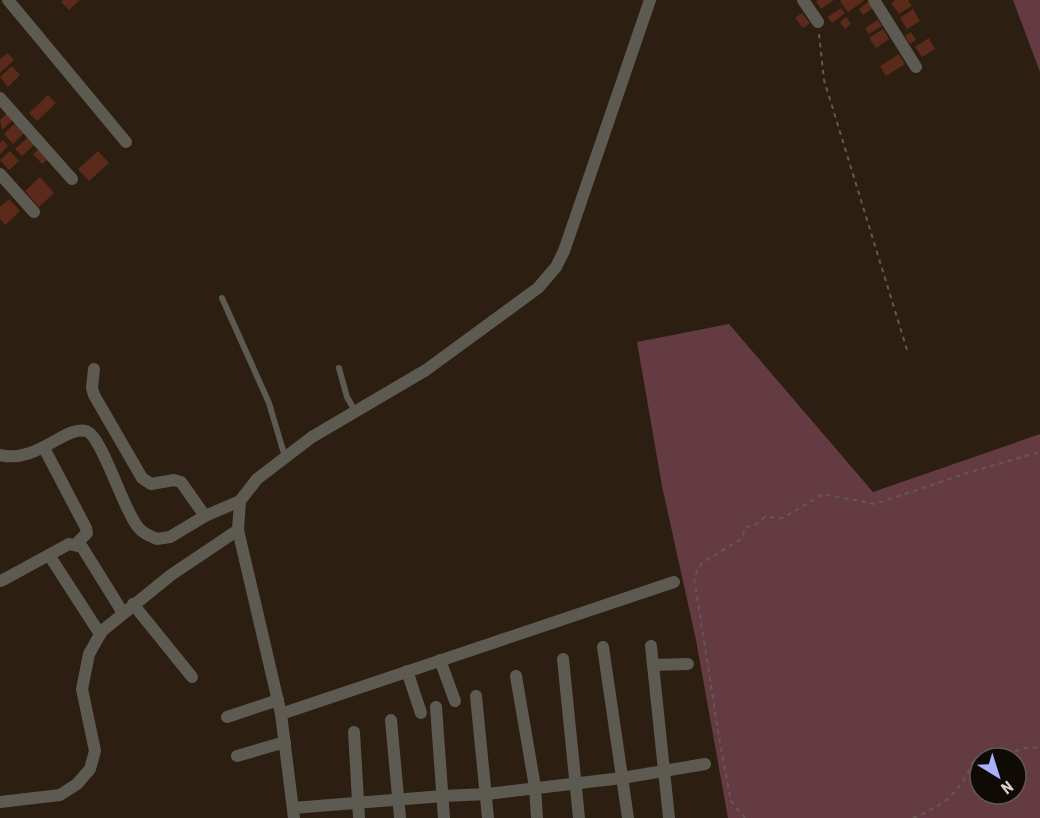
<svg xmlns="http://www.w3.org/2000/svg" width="1040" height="818" viewBox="0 0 1040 818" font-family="'Roboto Condensed',sans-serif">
	<rect width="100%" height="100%" fill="#2c1f11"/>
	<g fill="#653b43" fill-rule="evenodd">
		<polygon points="1013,0 1040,0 1040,72"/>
		<path d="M729,324L873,492L1040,434V818H728L696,640L662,486L637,342ZM980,758H1016V794H980Z"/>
	</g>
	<g fill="#5c2a1a">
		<polygon points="63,0 80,0 69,10 61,2"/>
		<polygon points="818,0 834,0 821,9 816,1"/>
		<polygon points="841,0 865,0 848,12 840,1"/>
		<polygon points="895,0 908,0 912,6 899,14 891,3"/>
		<polygon points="868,2 873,8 863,15 859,9"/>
		<polygon points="841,8 845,13 832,23 828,17"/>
		<polygon points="913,9 920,21 907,29 900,18"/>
		<polygon points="802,13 810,23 803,28 795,18"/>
		<polygon points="846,17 851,24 845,29 840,22"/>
		<polygon points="878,20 882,26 869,34 865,28"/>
		<polygon points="883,29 889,39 876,48 869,38"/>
		<polygon points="911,32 916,40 910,44 905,36"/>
		<polygon points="929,38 935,49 922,57 915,47"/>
		<polygon points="8,53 14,60 0,73 0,59"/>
		<polygon points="899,54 905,64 886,76 880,66"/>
		<polygon points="12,66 20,75 8,87 0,77"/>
		<polygon points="48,95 56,103 37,121 29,113"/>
		<polygon points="7,113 13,120 2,130 0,120"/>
		<polygon points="15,123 24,133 13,144 4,134"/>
		<polygon points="27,138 34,145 22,156 15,149"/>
		<polygon points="3,140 8,146 0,154 0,143"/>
		<polygon points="39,149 49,158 42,164 33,154"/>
		<polygon points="10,151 19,161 9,170 0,160"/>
		<polygon points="98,151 109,163 89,181 78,169"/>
		<polygon points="40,177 54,193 39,207 25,191"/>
		<polygon points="9,199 20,211 5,225 0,219 0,207"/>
	</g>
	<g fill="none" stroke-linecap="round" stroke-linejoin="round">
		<g stroke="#65594d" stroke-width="2" stroke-dasharray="4.5 4.5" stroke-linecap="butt">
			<polyline points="819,34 824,80 908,353"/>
			<polyline points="989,758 1027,748 1040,747"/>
			<polyline points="745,818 731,801 719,737 694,577 702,563 741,539 746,527 755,525 765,517 783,518 823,494 875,504 970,472 1040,452"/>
			<path d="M913,818C943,806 960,793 973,762L980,760"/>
		</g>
		<g stroke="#5c5a51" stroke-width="6">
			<polyline points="222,298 269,403 285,457"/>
			<polyline points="339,368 347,397 355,411"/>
		</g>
		<g stroke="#5c5a51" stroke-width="12">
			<polyline points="8,0 126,142"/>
			<polyline points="803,0 818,22"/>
			<polyline points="874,0 916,67"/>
			<polyline points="0,98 72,179"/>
			<polyline points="0,174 34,212"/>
			<polyline points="94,369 92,388 94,395 142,478 151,484 174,480 181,482 205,516"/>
			<polyline points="44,448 86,528 87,533 76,544"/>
			<path d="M0,455C37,464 65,425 86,431C102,435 123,510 138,527C142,533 150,536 157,539L170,537L205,516L240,501"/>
			<polyline points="49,555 100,634"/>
			<polyline points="1,581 69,544 82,547 123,613"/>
			<polyline points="133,604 192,677"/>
			<polyline points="651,646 669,818"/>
			<polyline points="603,647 628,818"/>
			<polyline points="563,659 579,818"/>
			<polyline points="440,660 455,701"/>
			<polyline points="653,665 688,664"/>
			<polyline points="407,671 421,713"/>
			<polyline points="516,676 535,787 537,818"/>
			<polyline points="476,696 488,818"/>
			<polyline points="436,707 444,818"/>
			<polyline points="281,714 674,582"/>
			<polyline points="227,717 278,700"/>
			<polyline points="391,720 400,818"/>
			<polyline points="354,732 359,818"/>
			<polyline points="237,756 285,742"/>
			<polyline points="0,802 60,795 77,784 90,769 95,751 82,689 89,654 102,631 171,575 238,530"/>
			<polyline points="293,808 443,796 487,794 622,778 705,764"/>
			<polyline points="294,818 281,714 238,530 240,501 257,479 312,437 426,370 538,288 556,267 564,251 650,0"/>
		</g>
	</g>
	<g transform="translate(998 776) rotate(142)"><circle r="28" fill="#100a05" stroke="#615a53" stroke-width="1.5"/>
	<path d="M0-4.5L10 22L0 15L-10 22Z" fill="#a9b0fc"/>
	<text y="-9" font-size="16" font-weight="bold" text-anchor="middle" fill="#dbd2c9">N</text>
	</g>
</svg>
